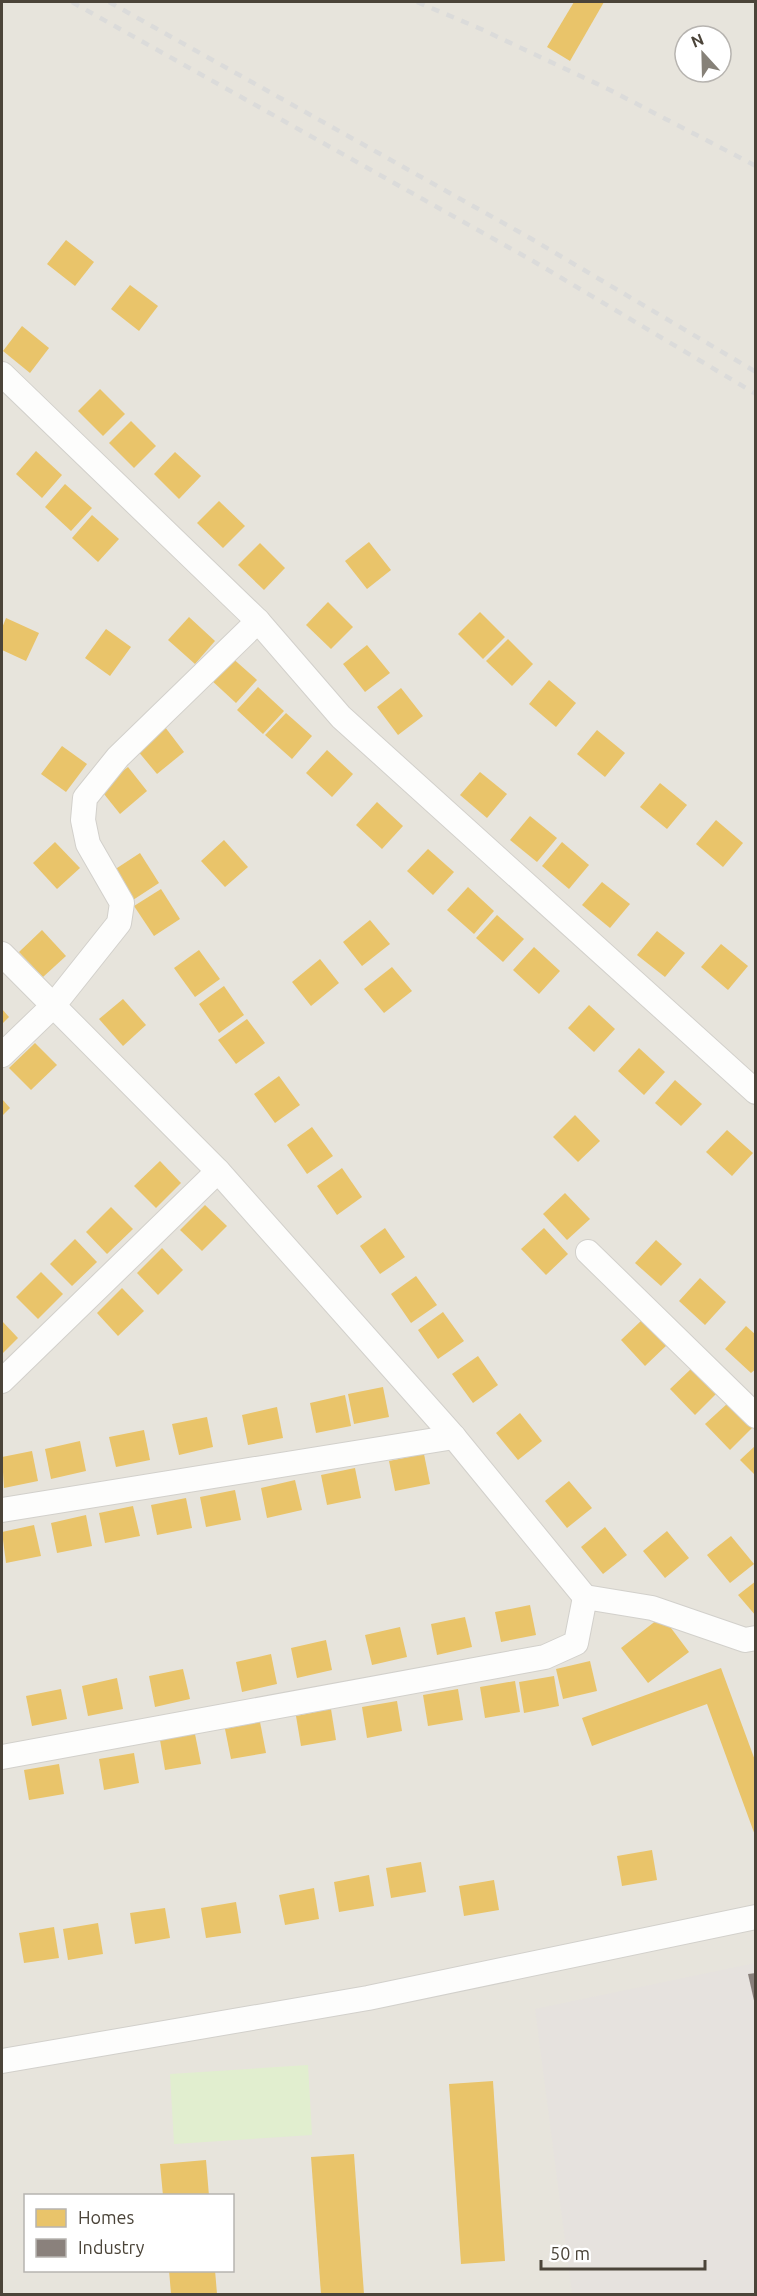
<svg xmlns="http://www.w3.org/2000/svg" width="757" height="2296" viewBox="0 0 757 2296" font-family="Ubuntu,sans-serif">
	<rect width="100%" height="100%" fill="#f4f2ee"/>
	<path fill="#e7e4dc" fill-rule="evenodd" d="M2,2H755V2294H2ZM685,36H721V72H685ZM26,2196H232V2270H26Z"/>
	<polygon fill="#e6e2de" points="755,1963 755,2294 572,2294 535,2009"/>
	<polygon fill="#e1eecf" points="308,2065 312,2135 174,2144 170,2074"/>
	<g fill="#e9c46a">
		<polygon points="574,2 604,2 570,61 547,47"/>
		<polygon points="66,240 94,262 75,286 47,264"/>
		<polygon points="130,285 158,306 139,331 111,309"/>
		<polygon points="22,326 49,348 30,373 3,351"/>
		<polygon points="100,389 125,414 103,436 78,411"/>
		<polygon points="131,421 156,446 134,468 109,443"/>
		<polygon points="36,451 62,475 42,498 16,474"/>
		<polygon points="175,452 201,476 179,499 154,474"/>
		<polygon points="65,484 92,508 71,531 45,507"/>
		<polygon points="219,501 245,526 223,548 197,523"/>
		<polygon points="92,515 119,539 98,562 72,538"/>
		<polygon points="369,542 391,570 367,589 345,561"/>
		<polygon points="260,543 285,568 264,590 238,565"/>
		<polygon points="328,602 353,627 331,649 306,625"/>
		<polygon points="480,612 505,637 483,659 458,634"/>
		<polygon points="189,617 215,641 195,664 168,640"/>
		<polygon points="6,618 39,633 26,661 2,650 2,628"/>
		<polygon points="106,629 131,647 110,676 85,658"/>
		<polygon points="508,639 533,664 512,686 486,661"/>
		<polygon points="367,645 390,673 365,692 343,664"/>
		<polygon points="230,656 257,680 236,703 210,679"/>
		<polygon points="549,680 576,703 556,727 529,704"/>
		<polygon points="258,687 284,711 263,734 237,710"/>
		<polygon points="401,688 423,716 398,735 377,707"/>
		<polygon points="286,713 312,736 292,759 265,735"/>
		<polygon points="165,727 184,752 157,774 137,750"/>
		<polygon points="597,730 625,753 605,777 577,754"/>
		<polygon points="62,746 87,764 66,792 41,774"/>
		<polygon points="327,750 353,774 332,797 306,773"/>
		<polygon points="128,767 147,791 120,814 100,789"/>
		<polygon points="480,772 507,794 487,818 460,795"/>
		<polygon points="660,783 687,805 667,829 640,807"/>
		<polygon points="377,802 403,826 382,849 356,825"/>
		<polygon points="530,816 557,838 537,862 510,840"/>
		<polygon points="716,820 743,843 723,867 696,844"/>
		<polygon points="224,840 248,867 225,887 201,861"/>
		<polygon points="55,842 80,868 57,889 33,863"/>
		<polygon points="562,842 589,865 569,889 542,866"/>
		<polygon points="428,849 454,872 433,895 407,871"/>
		<polygon points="140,853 159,883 133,900 114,870"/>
		<polygon points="602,882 630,904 610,928 582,905"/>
		<polygon points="468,887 494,911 474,934 447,910"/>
		<polygon points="161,889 180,919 154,936 134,906"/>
		<polygon points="497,915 524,939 503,962 476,938"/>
		<polygon points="370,920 390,944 362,966 343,942"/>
		<polygon points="42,930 66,956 43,977 19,952"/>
		<polygon points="657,931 685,953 665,977 637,955"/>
		<polygon points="721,944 748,966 728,990 701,967"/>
		<polygon points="534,947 560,971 539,994 513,970"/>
		<polygon points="199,950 220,979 195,997 174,968"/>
		<polygon points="320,959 339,983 311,1006 292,982"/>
		<polygon points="392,967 412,991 384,1013 364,989"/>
		<polygon points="224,986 244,1015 219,1033 199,1004"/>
		<polygon points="123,999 146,1025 123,1046 99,1019"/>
		<polygon points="589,1005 615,1029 594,1052 568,1028"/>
		<polygon points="2,1009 9,1017 2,1024"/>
		<polygon points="247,1019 265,1043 236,1064 218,1040"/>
		<polygon points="35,1043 57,1065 31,1090 9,1068"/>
		<polygon points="639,1048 665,1072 644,1095 618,1071"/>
		<polygon points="279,1076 300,1105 275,1123 254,1094"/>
		<polygon points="675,1080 702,1104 681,1126 655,1103"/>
		<polygon points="2,1099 10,1108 2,1116"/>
		<polygon points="575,1115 600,1141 578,1162 553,1137"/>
		<polygon points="312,1127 333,1156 307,1174 287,1145"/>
		<polygon points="727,1130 753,1153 732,1176 706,1152"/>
		<polygon points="160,1161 181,1183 156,1208 134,1186"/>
		<polygon points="342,1168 362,1197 337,1215 317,1186"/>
		<polygon points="565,1193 590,1219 567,1240 543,1214"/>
		<polygon points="205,1205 227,1226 202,1251 180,1230"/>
		<polygon points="111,1207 133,1229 107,1254 86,1232"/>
		<polygon points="385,1228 405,1257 380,1274 360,1246"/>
		<polygon points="544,1228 568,1254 546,1275 521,1249"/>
		<polygon points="75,1239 97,1262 72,1286 50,1264"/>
		<polygon points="656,1240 682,1264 661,1286 635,1263"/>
		<polygon points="162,1248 183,1270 158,1295 137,1273"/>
		<polygon points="41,1272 63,1294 38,1319 16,1297"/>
		<polygon points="416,1276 437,1305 411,1323 391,1294"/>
		<polygon points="700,1278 726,1302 705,1325 679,1301"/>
		<polygon points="122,1288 144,1311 118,1336 97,1313"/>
		<polygon points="443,1312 464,1341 438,1359 418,1330"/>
		<polygon points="643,1319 668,1344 645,1366 621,1340"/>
		<polygon points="2,1321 18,1338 2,1354"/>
		<polygon points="746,1326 756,1335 756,1369 751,1373 725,1349"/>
		<polygon points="478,1356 498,1385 473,1403 452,1374"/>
		<polygon points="692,1368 717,1393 695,1415 670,1389"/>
		<polygon points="383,1387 389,1417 354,1424 348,1394"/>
		<polygon points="345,1395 351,1426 316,1433 310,1403"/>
		<polygon points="728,1403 752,1428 730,1450 705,1424"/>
		<polygon points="277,1407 283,1438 248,1445 242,1415"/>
		<polygon points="520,1413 542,1441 518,1460 496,1433"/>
		<polygon points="207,1417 213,1447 179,1455 172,1424"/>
		<polygon points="144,1430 150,1460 116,1467 109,1437"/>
		<polygon points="80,1441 86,1471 51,1479 45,1449"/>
		<polygon points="756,1445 756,1476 740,1460"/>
		<polygon points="32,1451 38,1481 4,1488 2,1457"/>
		<polygon points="424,1454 430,1484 395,1491 389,1461"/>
		<polygon points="355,1468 361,1498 327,1505 321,1475"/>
		<polygon points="295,1480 302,1510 267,1518 261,1488"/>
		<polygon points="569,1481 592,1508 567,1528 545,1501"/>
		<polygon points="235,1490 241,1520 206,1527 200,1497"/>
		<polygon points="186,1498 192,1528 157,1535 151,1505"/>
		<polygon points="133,1506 140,1536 105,1543 99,1513"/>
		<polygon points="86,1515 92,1546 57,1553 51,1523"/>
		<polygon points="34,1525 41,1556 6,1563 2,1532"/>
		<polygon points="605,1527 627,1555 603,1574 581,1547"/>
		<polygon points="667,1531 689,1558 665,1578 643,1551"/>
		<polygon points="731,1536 754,1564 730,1583 707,1555"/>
		<polygon points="756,1581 756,1616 738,1595"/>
		<polygon points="530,1605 536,1635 501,1642 495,1612"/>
		<polygon points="662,1616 689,1652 648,1683 621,1648"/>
		<polygon points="465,1617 472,1647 437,1655 431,1624"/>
		<polygon points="400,1627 407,1657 372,1665 365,1635"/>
		<polygon points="326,1640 332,1670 297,1678 291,1648"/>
		<polygon points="271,1654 277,1684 242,1692 236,1662"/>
		<polygon points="590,1661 597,1691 563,1699 556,1669"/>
		<polygon points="721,1668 756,1763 756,1838 707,1704 592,1746 582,1718"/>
		<polygon points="183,1669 190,1699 155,1707 149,1676"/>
		<polygon points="554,1676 559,1706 524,1713 519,1682"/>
		<polygon points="117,1678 123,1709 88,1716 82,1686"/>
		<polygon points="515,1681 520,1712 485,1718 480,1687"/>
		<polygon points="61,1689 67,1719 32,1726 26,1696"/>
		<polygon points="458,1689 463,1720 428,1726 423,1695"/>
		<polygon points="397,1701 402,1731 367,1738 362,1707"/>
		<polygon points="331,1709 336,1740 301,1746 296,1716"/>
		<polygon points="260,1722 266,1753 231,1759 225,1729"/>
		<polygon points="195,1734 201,1764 165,1770 160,1740"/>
		<polygon points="134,1753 139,1783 104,1790 99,1759"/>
		<polygon points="59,1764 64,1794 29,1800 24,1770"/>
		<polygon points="652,1850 657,1880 622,1886 617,1856"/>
		<polygon points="421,1862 426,1892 391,1898 386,1868"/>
		<polygon points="369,1875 374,1906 339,1912 334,1882"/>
		<polygon points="494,1880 499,1910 464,1916 459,1886"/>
		<polygon points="314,1888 319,1919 285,1925 279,1895"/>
		<polygon points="236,1902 241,1933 206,1938 201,1908"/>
		<polygon points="165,1908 170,1938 135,1944 130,1913"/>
		<polygon points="98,1923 103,1954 68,1960 63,1929"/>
		<polygon points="54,1927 59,1958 24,1963 19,1933"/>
		<polygon points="493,2081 505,2261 461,2264 449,2084"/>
		<polygon points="354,2154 364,2294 321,2294 311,2157"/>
		<polygon points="206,2160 209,2196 163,2196 160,2164"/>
		<polygon points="169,2270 215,2270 217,2294 171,2294"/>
	</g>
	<polygon fill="#8a817c" points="756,1973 756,2005 755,2005 748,1974"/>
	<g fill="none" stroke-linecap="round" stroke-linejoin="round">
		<defs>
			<g id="street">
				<polyline points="2,374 258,621 341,717 756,1092"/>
				<polyline points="2,954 218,1171 454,1437 585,1597"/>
				<polyline points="2,1055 53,1006 119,923 122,903 88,844 83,820 85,798 118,757 258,621"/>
				<polyline points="588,1252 756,1416"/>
				<polyline points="2,1381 218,1171"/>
				<polyline points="2,1510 454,1437"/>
				<polyline points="2,1757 545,1657 576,1643 585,1597 652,1608 745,1640 756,1638"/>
				<polyline points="2,2061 368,1998 756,1917"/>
			</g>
		</defs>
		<use href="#street" stroke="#d2d0cb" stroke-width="26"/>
		<use href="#street" stroke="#fdfdfc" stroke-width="24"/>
		<g stroke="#dbdbda" stroke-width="4.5" stroke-dasharray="8 8" stroke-linecap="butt">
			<polyline points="72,2 533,261 756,394"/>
			<polyline points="109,2 530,238 756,372"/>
			<polyline points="417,2 481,29 610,90 756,166"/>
		</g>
	</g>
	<rect width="757" height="2296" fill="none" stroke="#4b4439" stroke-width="6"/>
	<rect x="24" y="2194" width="210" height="78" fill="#ffffff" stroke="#b7b4b0" stroke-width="1.5"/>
	<rect x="36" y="2209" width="30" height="18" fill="#e9c46a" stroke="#b7b4b0" stroke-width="1.5"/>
	<text x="78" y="2224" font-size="18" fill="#4b4439">Homes</text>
	<rect x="36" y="2239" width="30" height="18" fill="#8a817c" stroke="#b7b4b0" stroke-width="1.5"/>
	<text x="78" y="2254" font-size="18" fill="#4b4439">Industry</text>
	<g transform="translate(703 54) rotate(338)"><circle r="28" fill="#ffffff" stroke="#b7b4b0" stroke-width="1.5"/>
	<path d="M0-4.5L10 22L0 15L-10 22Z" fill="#868178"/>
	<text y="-9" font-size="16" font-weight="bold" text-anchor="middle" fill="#4b4439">N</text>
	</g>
	<path d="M541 2260v9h164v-9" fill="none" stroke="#4b4439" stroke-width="3"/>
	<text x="550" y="2260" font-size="18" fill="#4b4439" stroke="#ffffff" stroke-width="4.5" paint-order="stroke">50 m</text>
</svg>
